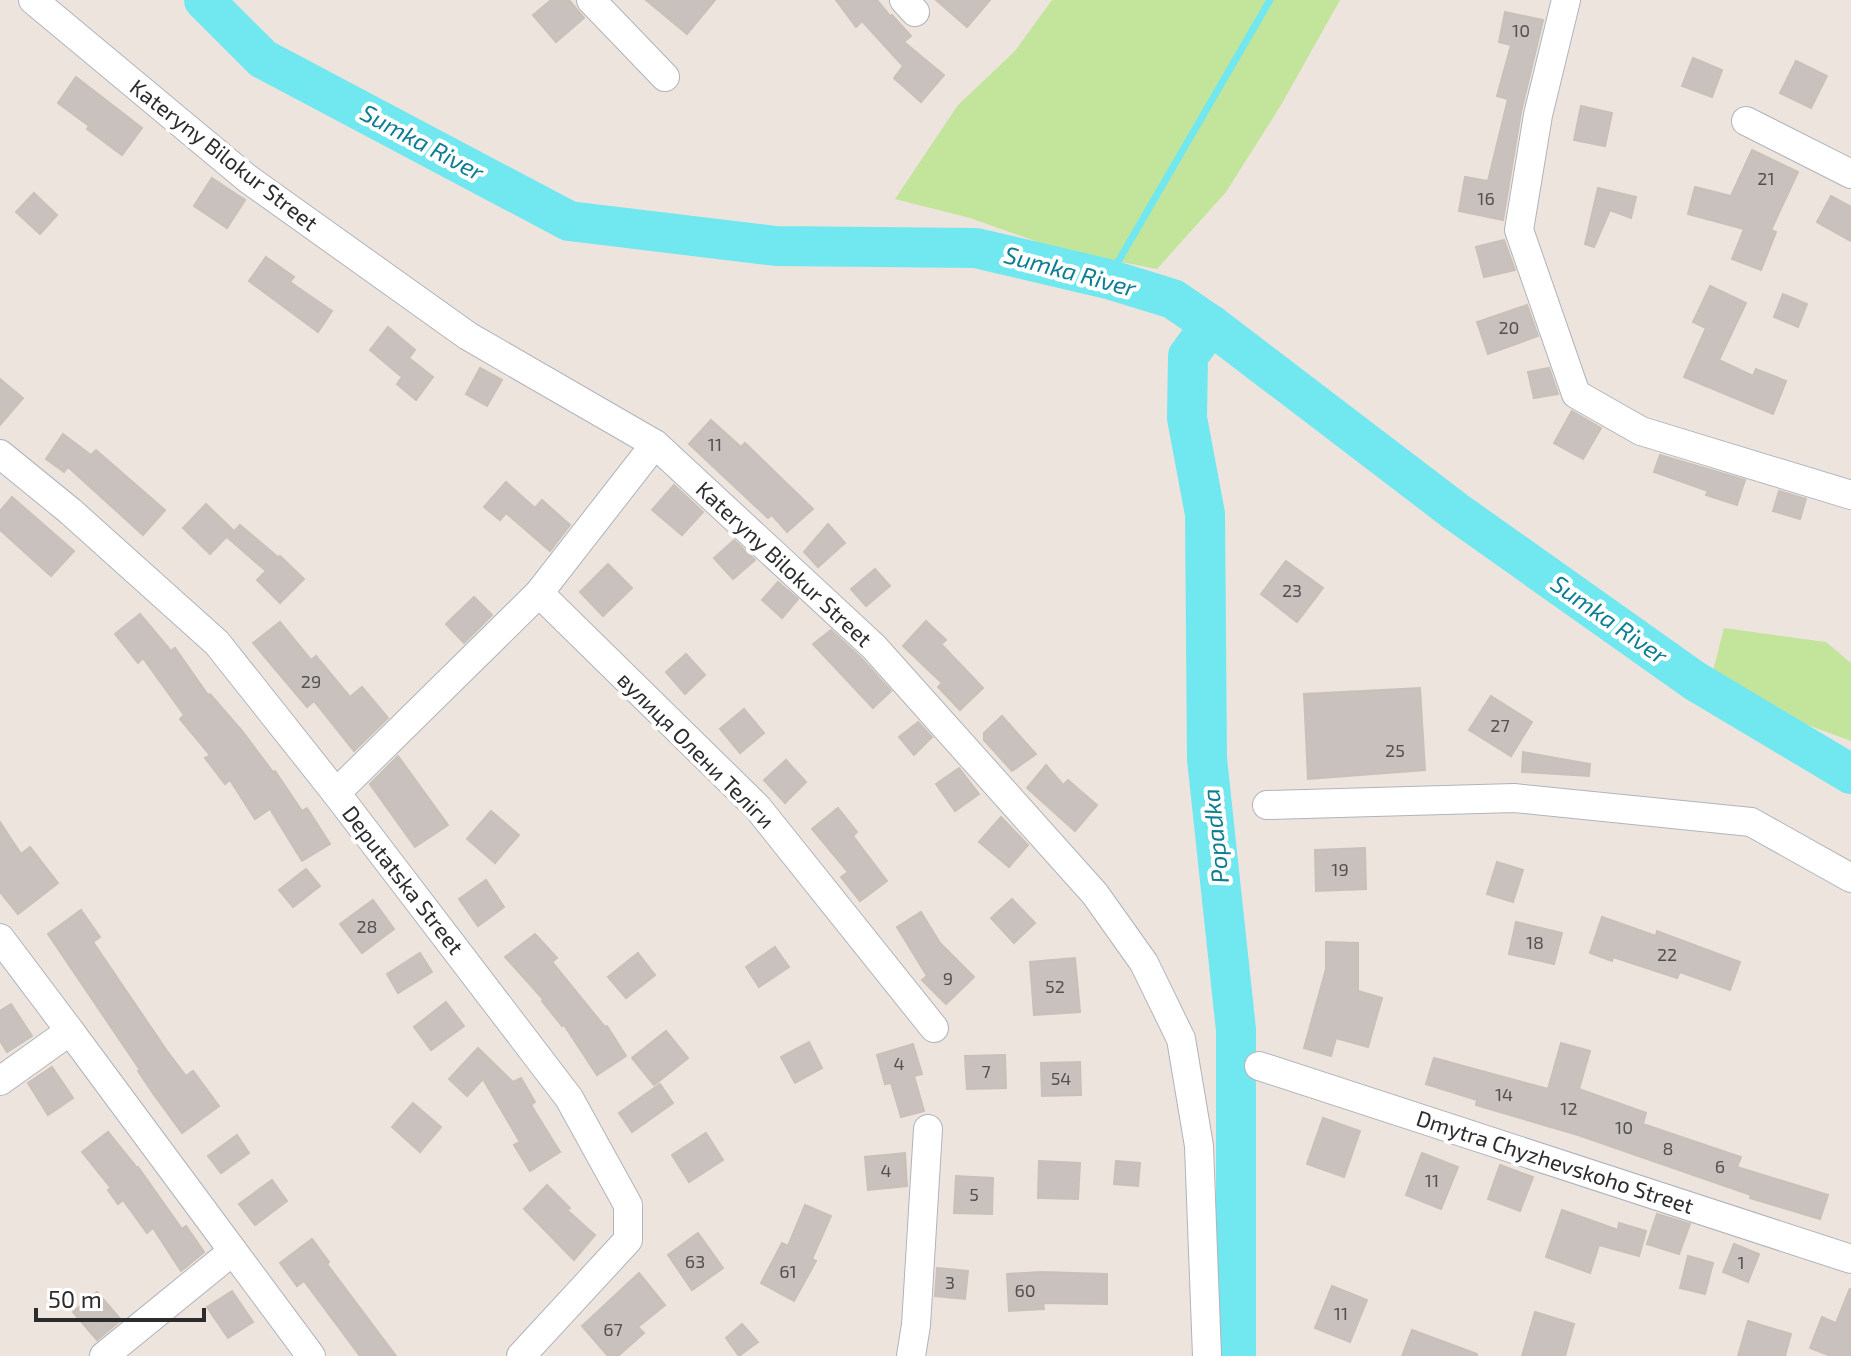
<svg xmlns="http://www.w3.org/2000/svg" width="1851" height="1356" viewBox="0 0 1851 1356" font-family="'Exo 2',sans-serif">
	<rect width="100%" height="100%" fill="#eee4de"/>
	<g fill="#c2e49b">
		<polygon points="1052,0 1340,0 1281,105 1226,192 1157,269 1060,250 970,218 895,199 958,105 1015,51"/>
		<polygon points="1724,628 1826,642 1851,663 1851,741 1794,720 1713,671"/>
	</g>
	<g fill="none" stroke-linecap="round" stroke-linejoin="round">
		<polyline stroke="#71e7f0" stroke-width="7" points="1108,279 1270,0"/>
		<g stroke="#71e7f0" stroke-width="40">
			<polyline points="204,0 263,59 569,221 776,246 976,248 1108,279 1173,299 1211,325 1455,511 1695,681 1851,774"/>
			<polyline points="1211,325 1188,356 1187,418 1205,514 1207,759 1236,1030 1236,1356"/>
		</g>
	</g>
	<g fill="#c9c1be" stroke="#c9c0b8" stroke-width="2">
		<polygon points="551,0 569,0 584,18 556,42 533,15"/>
		<polygon points="646,0 715,0 687,34"/>
		<polygon points="836,0 877,0 890,16 892,15 911,36 904,42 944,75 921,102 894,78 903,66 862,21 856,27"/>
		<polygon points="936,0 990,0 967,27"/>
		<polygon points="1505,12 1543,20 1521,112 1503,220 1459,211 1465,177 1488,181 1508,99 1497,96 1511,45 1499,42"/>
		<polygon points="1693,58 1722,70 1712,97 1682,86"/>
		<polygon points="1796,61 1827,76 1811,108 1780,93"/>
		<polygon points="76,77 142,128 122,155 87,129 89,126 58,103"/>
		<polygon points="1581,106 1612,113 1605,146 1574,140"/>
		<polygon points="1752,150 1798,172 1771,230 1776,232 1761,270 1732,259 1744,229 1688,214 1695,187 1731,196"/>
		<polygon points="212,178 245,200 227,228 194,206"/>
		<polygon points="1598,188 1636,197 1631,218 1610,210 1594,247 1585,244"/>
		<polygon points="34,193 57,215 40,234 16,212"/>
		<polygon points="1831,196 1851,207 1851,241 1817,222"/>
		<polygon points="1504,240 1515,270 1484,277 1476,247"/>
		<polygon points="266,257 294,277 290,282 332,311 318,332 249,281"/>
		<polygon points="1710,286 1746,303 1719,360 1753,376 1756,369 1786,381 1773,414 1684,377 1706,328 1693,322"/>
		<polygon points="1783,294 1807,304 1798,327 1774,317"/>
		<polygon points="1527,305 1538,336 1488,354 1477,322"/>
		<polygon points="388,327 415,350 409,358 433,377 416,400 397,384 402,377 370,350"/>
		<polygon points="480,368 502,380 487,406 466,394"/>
		<polygon points="1549,368 1558,394 1534,398 1528,372"/>
		<polygon points="0,379 23,398 0,425"/>
		<polygon points="1572,411 1601,428 1583,459 1554,443"/>
		<polygon points="711,420 741,447 745,443 813,509 787,532 772,515 768,518 689,444"/>
		<polygon points="63,434 91,455 96,450 165,510 143,535 68,467 64,472 46,459"/>
		<polygon points="1660,455 1745,480 1737,505 1706,495 1708,491 1654,472"/>
		<polygon points="506,482 535,508 542,500 570,525 550,551 506,513 500,520 484,507"/>
		<polygon points="674,485 703,512 682,535 652,510"/>
		<polygon points="1779,491 1806,499 1800,519 1773,511"/>
		<polygon points="12,497 74,551 51,576 0,530 0,511"/>
		<polygon points="206,504 233,530 210,554 183,528"/>
		<polygon points="828,524 845,543 818,567 804,552"/>
		<polygon points="240,525 279,558 280,556 304,579 280,603 257,580 266,571 228,538"/>
		<polygon points="734,540 755,560 733,579 714,558"/>
		<polygon points="1286,561 1323,588 1297,622 1261,594"/>
		<polygon points="608,564 632,588 603,616 580,592"/>
		<polygon points="875,569 890,586 866,606 851,589"/>
		<polygon points="778,582 798,599 782,618 762,600"/>
		<polygon points="474,597 492,615 464,643 446,624"/>
		<polygon points="140,614 171,651 175,648 208,695 210,694 242,731 273,772 275,771 302,811 307,808 330,844 302,861 270,809 255,819 230,780 225,784 205,758 210,755 180,719 184,715 143,658 138,663 115,634"/>
		<polygon points="926,621 946,640 941,644 983,688 960,710 938,687 942,683 903,646"/>
		<polygon points="280,622 311,660 316,656 350,697 362,687 388,718 354,751 314,701 307,707 253,643"/>
		<polygon points="831,630 862,659 891,691 873,708 813,644"/>
		<polygon points="686,654 705,675 685,694 666,672"/>
		<polygon points="1420,688 1425,770 1308,779 1304,694"/>
		<polygon points="1491,696 1532,722 1511,756 1469,730"/>
		<polygon points="744,709 764,733 740,753 720,729"/>
		<polygon points="1002,716 1036,754 1012,771 984,740 984,733"/>
		<polygon points="918,722 932,737 914,755 899,737"/>
		<polygon points="1523,752 1590,764 1589,776 1522,772"/>
		<polygon points="398,756 448,825 415,847 370,784"/>
		<polygon points="786,760 806,782 785,803 764,780"/>
		<polygon points="1046,765 1063,785 1068,780 1097,805 1075,831 1027,788"/>
		<polygon points="959,768 979,794 955,811 936,784"/>
		<polygon points="838,808 857,832 853,836 887,881 860,901 841,877 848,872 812,829"/>
		<polygon points="491,811 519,835 495,863 467,839"/>
		<polygon points="1001,817 1028,845 1009,867 979,842"/>
		<polygon points="0,822 21,854 30,847 58,883 18,914 0,892"/>
		<polygon points="1365,848 1366,889 1316,891 1315,850"/>
		<polygon points="1497,862 1523,870 1513,902 1487,894"/>
		<polygon points="306,869 320,886 293,907 279,890"/>
		<polygon points="486,880 504,907 478,926 459,899"/>
		<polygon points="1012,899 1035,923 1014,943 991,918"/>
		<polygon points="373,900 394,929 362,953 340,924"/>
		<polygon points="81,910 100,937 93,942 167,1051 186,1076 193,1071 219,1106 182,1133 152,1092 138,1071 140,1070 48,934"/>
		<polygon points="921,912 940,943 974,977 946,1004 922,980 927,976 897,927"/>
		<polygon points="1602,917 1656,936 1657,931 1740,962 1730,990 1680,972 1677,978 1613,957 1612,961 1590,953"/>
		<polygon points="1516,922 1562,933 1554,964 1509,954"/>
		<polygon points="535,934 557,958 552,962 605,1027 607,1026 626,1056 597,1075 564,1025 562,1026 542,1001 543,999 505,957"/>
		<polygon points="1326,942 1358,943 1358,991 1382,998 1368,1047 1336,1038 1331,1056 1304,1048 1326,969"/>
		<polygon points="775,947 789,967 759,987 746,967"/>
		<polygon points="420,953 432,972 398,993 387,974"/>
		<polygon points="638,953 655,975 626,998 608,977"/>
		<polygon points="1075,958 1080,1012 1034,1015 1030,962"/>
		<polygon points="446,1002 464,1026 431,1050 414,1027"/>
		<polygon points="11,1004 32,1036 7,1052 0,1041 0,1011"/>
		<polygon points="666,1031 688,1058 654,1085 632,1058"/>
		<polygon points="809,1042 822,1068 795,1083 781,1057"/>
		<polygon points="1561,1043 1590,1051 1579,1089 1646,1113 1643,1124 1741,1157 1737,1167 1828,1195 1820,1219 1750,1198 1751,1195 1578,1135 1476,1105 1477,1100 1426,1084 1434,1058 1548,1089"/>
		<polygon points="913,1044 922,1074 914,1076 924,1111 901,1117 891,1083 885,1084 877,1055"/>
		<polygon points="478,1048 513,1082 521,1078 535,1102 531,1105 560,1152 530,1171 514,1145 520,1142 483,1079 467,1096 449,1079"/>
		<polygon points="1005,1055 1006,1088 967,1089 965,1056"/>
		<polygon points="1080,1062 1081,1095 1042,1096 1041,1063"/>
		<polygon points="52,1067 73,1098 48,1115 28,1083"/>
		<polygon points="660,1084 673,1103 632,1132 619,1113"/>
		<polygon points="413,1103 441,1127 420,1152 392,1127"/>
		<polygon points="1323,1118 1360,1131 1344,1177 1307,1164"/>
		<polygon points="108,1132 137,1168 138,1167 182,1229 186,1226 204,1252 181,1271 153,1228 147,1233 123,1200 118,1204 108,1190 111,1188 82,1152"/>
		<polygon points="706,1133 723,1160 689,1182 672,1155"/>
		<polygon points="237,1135 249,1153 221,1173 208,1156"/>
		<polygon points="905,1153 907,1186 868,1190 865,1157"/>
		<polygon points="1422,1153 1458,1167 1441,1209 1406,1195"/>
		<polygon points="1039,1161 1080,1163 1078,1199 1038,1198"/>
		<polygon points="1116,1161 1140,1163 1138,1186 1114,1184"/>
		<polygon points="1500,1165 1533,1177 1520,1211 1488,1199"/>
		<polygon points="956,1176 993,1178 992,1214 954,1213"/>
		<polygon points="272,1180 287,1201 255,1225 239,1204"/>
		<polygon points="547,1185 570,1208 567,1210 595,1235 574,1260 524,1209"/>
		<polygon points="805,1205 831,1216 812,1259 816,1261 794,1301 761,1283 782,1243 788,1246"/>
		<polygon points="1562,1210 1618,1230 1619,1223 1646,1231 1639,1256 1599,1245 1590,1273 1546,1257"/>
		<polygon points="1657,1214 1690,1224 1679,1254 1647,1244"/>
		<polygon points="698,1233 723,1268 692,1290 668,1255"/>
		<polygon points="312,1239 329,1262 327,1264 396,1356 360,1356 304,1281 297,1286 280,1263"/>
		<polygon points="1734,1244 1759,1254 1748,1282 1723,1272"/>
		<polygon points="1688,1256 1713,1263 1705,1294 1680,1288"/>
		<polygon points="937,1268 968,1271 965,1299 935,1296"/>
		<polygon points="1041,1272 1107,1274 1107,1304 1043,1303 1044,1309 1009,1311 1007,1274"/>
		<polygon points="639,1273 665,1305 638,1327 644,1333 618,1356 608,1356 582,1326"/>
		<polygon points="1332,1286 1367,1300 1350,1342 1315,1328"/>
		<polygon points="1850,1288 1851,1356 1831,1356 1810,1348 1822,1317 1836,1323"/>
		<polygon points="232,1291 253,1322 228,1338 207,1307"/>
		<polygon points="97,1292 121,1320 97,1340 73,1312"/>
		<polygon points="1535,1312 1574,1324 1565,1356 1522,1356"/>
		<polygon points="1748,1321 1791,1334 1785,1356 1738,1356"/>
		<polygon points="742,1324 758,1342 739,1356 726,1338"/>
		<polygon points="1412,1330 1477,1354 1477,1356 1402,1356"/>
	</g>
	<g fill="none" stroke-linecap="round" stroke-linejoin="round">
		<defs>
			<g id="minor">
				<polyline points="33,0 248,179 468,336 655,444 874,647 1095,894 1144,963 1181,1039 1199,1146 1207,1356"/>
				<polyline points="591,0 665,77"/>
				<polyline points="904,0 915,12"/>
				<polyline points="1566,0 1538,115 1519,230 1576,394 1641,431 1851,495"/>
				<polyline points="1746,121 1851,174"/>
				<polyline points="0,454 70,511 217,643 336,793 569,1098 628,1205 628,1240 521,1356"/>
				<polyline points="539,593 758,808 934,1028"/>
				<polyline points="336,793 539,593 655,444"/>
				<polyline points="1267,805 1514,798 1751,822 1851,878"/>
				<polyline points="0,938 70,1031 0,1081"/>
				<polyline points="70,1031 233,1251 104,1356"/>
				<polyline points="1259,1066 1851,1259"/>
				<polyline points="233,1251 311,1356"/>
				<polyline points="911,1356 916,1325 928,1129"/>
			</g>
		</defs>
		<use href="#minor" stroke="#afb4bc" stroke-width="30"/>
		<use href="#minor" stroke="#fff" stroke-width="28"/>
	</g>
	<g text-anchor="middle" stroke-width="8" stroke-linejoin="round" paint-order="stroke">
		<g font-size="18" fill="#535150">
			<text x="1521" y="37">10</text>
			<text x="1766" y="185">21</text>
			<text x="1486" y="205">16</text>
			<text x="1509" y="334">20</text>
			<text x="715" y="451">11</text>
			<text x="1292" y="597">23</text>
			<text x="311" y="688">29</text>
			<text x="1500" y="732">27</text>
			<text x="1395" y="757">25</text>
			<text x="1340" y="876">19</text>
			<text x="367" y="933">28</text>
			<text x="1535" y="949">18</text>
			<text x="1667" y="961">22</text>
			<text x="948" y="985">9</text>
			<text x="1055" y="993">52</text>
			<text x="899" y="1070">4</text>
			<text x="986" y="1078">7</text>
			<text x="1061" y="1085">54</text>
			<text x="1504" y="1101">14</text>
			<text x="1569" y="1115">12</text>
			<text x="1624" y="1134">10</text>
			<text x="1668" y="1155">8</text>
			<text x="1720" y="1173">6</text>
			<text x="886" y="1177">4</text>
			<text x="1432" y="1187">11</text>
			<text x="974" y="1201">5</text>
			<text x="695" y="1268">63</text>
			<text x="1741" y="1269">1</text>
			<text x="788" y="1278">61</text>
			<text x="950" y="1289">3</text>
			<text x="1025" y="1297">60</text>
			<text x="1341" y="1320">11</text>
			<text x="613" y="1336">67</text>
		</g>
		<g font-size="22" fill="#2c2c2c" stroke="#fff">
			<text transform="translate(224 155) rotate(38)" y="8">Kateryny Bilokur Street</text>
			<text transform="translate(784 564) rotate(43)" y="8">Kateryny Bilokur Street</text>
			<text transform="translate(696 750) rotate(45)" y="8">вулиця Олени Теліги</text>
			<text transform="translate(403 880) rotate(52)" y="8">Deputatska Street</text>
			<text transform="translate(1555 1162) rotate(18)" y="8">Dmytra Chyzhevskoho Street</text>
		</g>
		<g font-size="24" font-style="italic" fill="#0c7e92" stroke="#fff">
			<text transform="translate(422 143) rotate(28)" y="8">Sumka River</text>
			<text transform="translate(1070 272) rotate(15)" y="8">Sumka River</text>
			<text transform="translate(1609 620) rotate(35)" y="8">Sumka River</text>
			<text transform="translate(1216 836) rotate(-96)" y="8">Popadka</text>
		</g>
	</g>
	<path d="M36 1308v12h168v-12" fill="none" stroke="#2c2c2c" stroke-width="4"/>
	<text x="48" y="1308" font-size="24" fill="#2c2c2c" stroke="#ffffff" stroke-width="6" paint-order="stroke">50 m</text>
</svg>
